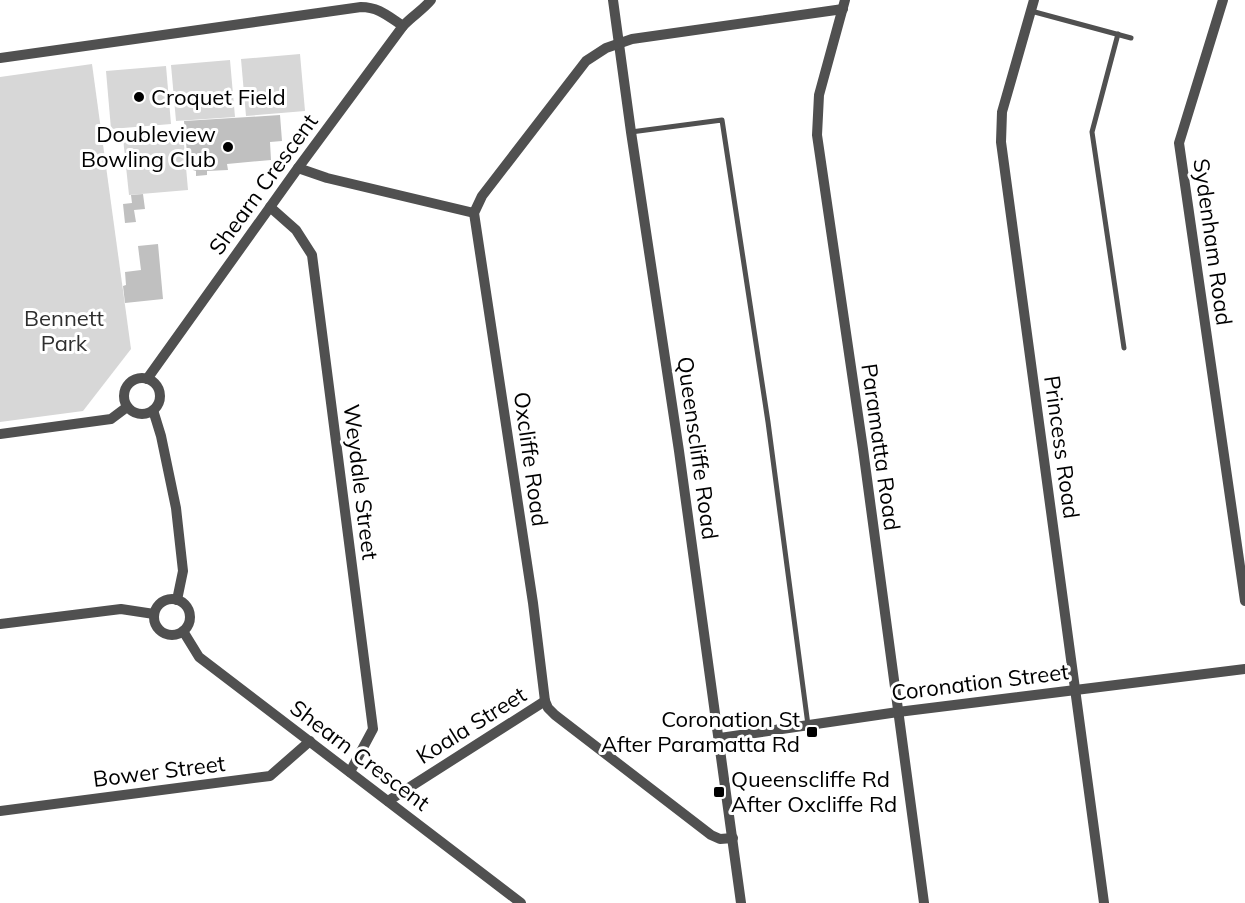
<svg xmlns="http://www.w3.org/2000/svg" width="1245" height="903" viewBox="0 0 1245 903" font-family="Mulish,sans-serif">
	<rect width="100%" height="100%" fill="#fff"/>
	<g fill="#d7d7d7">
		<polygon points="300,54 305,111 246,116 241,59"/>
		<polygon points="230,60 235,117 176,121 171,65"/>
		<polygon points="92,64 131,349 83,411 0,422 0,77"/>
		<polygon points="166,66 171,124 111,129 106,71"/>
		<polygon points="183,133 188,190 129,195 123,138"/>
	</g>
	<g fill="#c0c0c0">
		<polygon points="280,115 282,141 270,142 271,160 227,164 228,170 207,171 207,175 196,176 196,171 193,170 192,153 187,153 184,121"/>
		<polygon points="143,194 145,209 134,210 136,222 125,223 123,204 132,203 131,195"/>
		<polygon points="158,244 163,299 125,303 123,286 126,285 125,272 141,270 138,246"/>
	</g>
	<g fill="none" stroke-linecap="round" stroke-linejoin="round">
		<g stroke="#505050" stroke-width="5">
			<polyline points="1031,11 1131,38"/>
			<polyline points="1118,34 1092,132 1124,348"/>
			<polyline points="631,132 722,120 768,422 808,725"/>
		</g>
		<g stroke="#505050" stroke-width="10">
			<polyline points="613,0 631,132 679,451 741,903"/>
			<polyline points="845,0 819,95 817,135 863,449 924,903"/>
			<polyline points="1034,0 1002,112 1001,142 1104,903"/>
			<polyline points="1223,0 1179,143 1245,601"/>
			<path d="M0,58L361,7C379,7 389,17 403,26"/>
			<polyline points="298,168 327,178 474,213"/>
			<polyline points="270,207 296,230 312,255 373,729 350,772"/>
			<circle cx="142" cy="396" r="18"/>
			<path d="M147,379L298,168L403,26C412,16 423,10 431,0"/>
			<polyline points="153,410 161,436 176,508 183,571 177,600"/>
			<polyline points="0,434 111,419 127,407"/>
			<circle cx="172" cy="617" r="18"/>
			<polyline points="0,624 121,609 154,614"/>
			<polyline points="183,631 199,657 521,903"/>
			<polyline points="720,738 898,712 1245,669"/>
			<polyline points="388,801 545,701"/>
			<polyline points="0,811 270,776 310,741"/>
			<polyline points="733,838 720,839 711,835 555,715 548,708 545,701 533,603 474,213 482,196 586,61 606,48 632,39 843,9"/>
		</g>
	</g>
	<g fill="#000" stroke="#fff" stroke-width="2">
		<circle cx="139" cy="97" r="6"/>
		<circle cx="228" cy="147" r="6"/>
		<rect x="806" y="726" width="12" height="12" rx="3"/>
		<rect x="713" y="786" width="12" height="12" rx="3"/>
	</g>
	<g text-anchor="middle" stroke-width="6" stroke-linejoin="round" paint-order="stroke">
		<g font-size="22" fill="#000" stroke="#fff" text-anchor="start">
			<text x="151" y="105">Croquet Field</text>
			<text x="216" y="142" text-anchor="end">Doubleview<tspan x="216" dy="25">Bowling Club</tspan></text>
			<text x="800" y="727" text-anchor="end">Coronation St<tspan x="800" dy="25">After Paramatta Rd</tspan></text>
			<text x="731" y="787">Queenscliffe Rd<tspan x="731" dy="25">After Oxcliffe Rd</tspan></text>
		</g>
		<g font-size="22" fill="#000" stroke="#fff">
			<text transform="translate(263 184) rotate(-54)" y="8">Shearn Crescent</text>
			<text transform="translate(1213 242) rotate(82)" y="8">Sydenham Road</text>
			<text transform="translate(881 447) rotate(82)" y="8">Paramatta Road</text>
			<text transform="translate(1062 447) rotate(82)" y="8">Princess Road</text>
			<text transform="translate(698 448) rotate(82)" y="8">Queenscliffe Road</text>
			<text transform="translate(531 459) rotate(82)" y="8">Oxcliffe Road</text>
			<text transform="translate(361 482) rotate(83)" y="8">Weydale Street</text>
			<text transform="translate(980 682) rotate(-7)" y="8">Coronation Street</text>
			<text transform="translate(471 725) rotate(-32)" y="8">Koala Street</text>
			<text transform="translate(360 755) rotate(37)" y="8">Shearn Crescent</text>
			<text transform="translate(159 771) rotate(-7)" y="8">Bower Street</text>
		</g>
		<g font-size="22" fill="#2e2e2e" stroke="#fff">
			<text x="64" y="326">Bennett<tspan x="64" dy="25">Park</tspan></text>
		</g>
	</g>
</svg>
